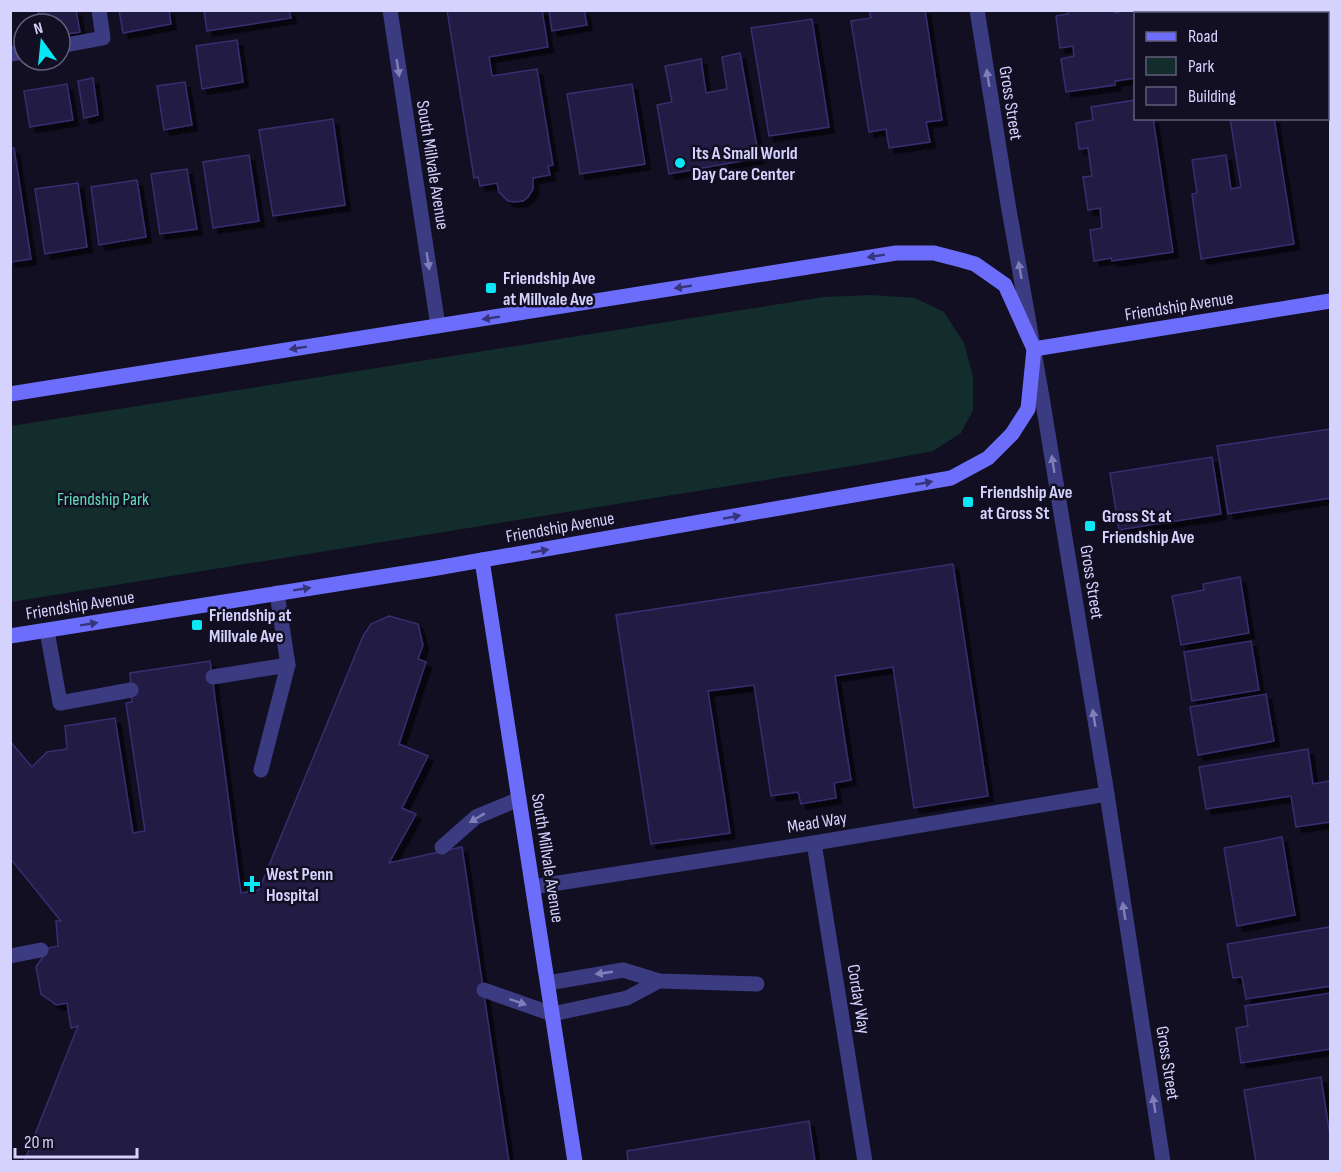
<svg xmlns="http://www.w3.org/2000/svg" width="1341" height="1172" viewBox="0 0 1341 1172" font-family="'Sofia Sans Condensed',sans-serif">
	<defs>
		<filter id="shadow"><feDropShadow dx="5.5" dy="5.5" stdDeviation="0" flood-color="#0009"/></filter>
	</defs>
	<rect width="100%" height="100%" fill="#120f23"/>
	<polygon fill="#122d2b" points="872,295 915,298 944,312 964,343 973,377 973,410 961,433 933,451 870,463 11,602 11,426 824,297"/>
	<g fill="#221b44" stroke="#382e6f" stroke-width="1.5" filter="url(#shadow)">
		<polygon points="38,10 76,10 80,32 60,35 60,24 40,24"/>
		<polygon points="119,10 169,10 171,24 123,33"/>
		<polygon points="204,10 289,10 291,18 207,31"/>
		<polygon points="447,10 542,10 548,47 489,57 492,76 537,69 553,165 548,166 550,175 533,178 533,189 528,197 523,201 514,202 508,201 499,192 497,183 480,186 478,177 474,178"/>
		<polygon points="549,10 584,10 587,25 552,31"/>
		<polygon points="869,10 925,10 942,120 926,122 930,142 889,148 886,129 869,132 851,21 871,18"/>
		<polygon points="1067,10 1114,10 1115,13 1131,10 1213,10 1214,14 1136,14 1136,78 1115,81 1115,85 1066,92 1061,59 1074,56 1073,46 1060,48 1056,16 1068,14"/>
		<polygon points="812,19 829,127 769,136 751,28"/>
		<polygon points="237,40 243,82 202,89 196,46"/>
		<polygon points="740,53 759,158 669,174 657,105 672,102 665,66 701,59 706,93 727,89 722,57"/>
		<polygon points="93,78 98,115 84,118 78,81"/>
		<polygon points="185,82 192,125 164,130 157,86"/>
		<polygon points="67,84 73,120 30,127 24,91"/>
		<polygon points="632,84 645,164 580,174 567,94"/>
		<polygon points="1136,100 1136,118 1153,118 1173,252 1112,261 1111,258 1094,261 1090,230 1102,228 1100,208 1088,210 1083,177 1092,176 1088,148 1079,149 1076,123 1093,120 1091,107"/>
		<polygon points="1230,118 1274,118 1294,244 1201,259 1192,194 1197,193 1192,160 1226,155 1231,189 1241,187"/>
		<polygon points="333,119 345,205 273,216 259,130"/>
		<polygon points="10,148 14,148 31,259 10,262"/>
		<polygon points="249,155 259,221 213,228 203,162"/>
		<polygon points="187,169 197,229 160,234 151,174"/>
		<polygon points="137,180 146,237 99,245 91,187"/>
		<polygon points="78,183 87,247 45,254 35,189"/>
		<polygon points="1330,429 1330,498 1228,514 1217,446"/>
		<polygon points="1212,457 1221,514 1119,530 1110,473"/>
		<polygon points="953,564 988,796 914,808 893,667 835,676 851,780 834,783 836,798 801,804 798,792 771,796 754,685 708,691 730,833 651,844 616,615"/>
		<polygon points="1240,577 1249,633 1181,645 1172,596 1204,590 1203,584"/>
		<polygon points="389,616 418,624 423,645 418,659 426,662 399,744 428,756 402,808 416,814 389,863 462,847 509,1162 24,1162 78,1026 71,1028 67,1003 56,1005 41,994 36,967 49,948 58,946 56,921 61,921 10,858 10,741 32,767 47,752 67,749 65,726 115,718 133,833 145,831 126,703 132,702 130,673 210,661 241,893 259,890 363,636 371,624"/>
		<polygon points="1251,641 1259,690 1192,701 1184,652"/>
		<polygon points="1266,694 1274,741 1198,755 1190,707"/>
		<polygon points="1308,749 1313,784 1330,781 1330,822 1296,827 1291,796 1206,809 1199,767"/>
		<polygon points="1282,837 1295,915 1237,926 1224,848"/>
		<polygon points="1330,927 1330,986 1246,999 1242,977 1233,978 1227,944"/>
		<polygon points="1330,993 1330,1049 1241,1063 1236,1028 1248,1026 1245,1006"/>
		<polygon points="1321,1077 1330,1136 1330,1162 1256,1162 1244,1090"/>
		<polygon points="809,1121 815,1162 628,1162 627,1151"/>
	</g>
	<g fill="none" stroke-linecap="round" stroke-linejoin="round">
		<g stroke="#3b3b81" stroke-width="15">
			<polyline points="60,46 103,38 99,10"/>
			<polyline points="10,54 24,52"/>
			<polyline points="47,631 60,703 131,690"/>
			<polyline points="213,677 288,665 277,593"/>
			<polyline points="261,770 288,665"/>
			<polyline points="814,843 865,1162"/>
			<polyline points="442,847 476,817 519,799"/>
			<polyline points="533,887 814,843 1107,794"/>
			<polyline points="10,956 41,950"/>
			<polyline points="548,983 623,970 659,981 757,984"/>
			<polyline points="484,990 552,1014 627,998 659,981"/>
		</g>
		<g stroke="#3b3b81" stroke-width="15">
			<polyline points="390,10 438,326"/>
			<polyline points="977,10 1008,204 1042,397 1107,794 1163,1162"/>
		</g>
		<g stroke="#6c6efb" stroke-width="15">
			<polyline points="1034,349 1330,301"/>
			<polyline points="10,394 896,253 934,253 961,260 975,264 1005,285 1034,349 1028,409 1012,434 988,458 951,478 437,568 10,636"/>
			<polyline points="482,560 575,1162"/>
		</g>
	</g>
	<defs><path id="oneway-solid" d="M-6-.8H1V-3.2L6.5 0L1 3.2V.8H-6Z" transform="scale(1.5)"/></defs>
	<g fill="#817fb9">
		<use href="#oneway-solid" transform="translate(398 68) rotate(81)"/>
		<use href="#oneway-solid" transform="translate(988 78) rotate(-99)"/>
		<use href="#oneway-solid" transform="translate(428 261) rotate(81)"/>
		<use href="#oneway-solid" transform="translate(1020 270) rotate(-100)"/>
		<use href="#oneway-solid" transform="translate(1053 464) rotate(-99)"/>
		<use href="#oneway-solid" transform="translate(1094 718) rotate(-99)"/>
		<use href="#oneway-solid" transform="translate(477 818) rotate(149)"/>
		<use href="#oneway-solid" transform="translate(1124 911) rotate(-99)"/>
		<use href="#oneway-solid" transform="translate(604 973) rotate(172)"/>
		<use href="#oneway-solid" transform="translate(518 1002) rotate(19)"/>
		<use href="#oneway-solid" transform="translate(1154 1104) rotate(-99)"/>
	</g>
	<g fill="#363579">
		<use href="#oneway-solid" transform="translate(876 256) rotate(171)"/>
		<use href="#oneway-solid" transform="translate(683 287) rotate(171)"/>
		<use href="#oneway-solid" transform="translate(491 318) rotate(171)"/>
		<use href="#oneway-solid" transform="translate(298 348) rotate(171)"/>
		<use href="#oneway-solid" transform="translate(924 483) rotate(-10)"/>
		<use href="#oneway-solid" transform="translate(732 517) rotate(-10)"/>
		<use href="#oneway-solid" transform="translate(540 551) rotate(-10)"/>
		<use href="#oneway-solid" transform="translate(302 589) rotate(-9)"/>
		<use href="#oneway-solid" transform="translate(89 624) rotate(-9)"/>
	</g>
	<g fill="#07e7f6" stroke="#120f23" stroke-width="2">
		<circle cx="680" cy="163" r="6"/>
		<rect x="485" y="282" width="12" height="12" rx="3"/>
		<rect x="962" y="496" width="12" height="12" rx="3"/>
		<rect x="1084" y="520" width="12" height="12" rx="3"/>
		<rect x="191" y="619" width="12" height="12" rx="3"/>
		<path d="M249 875h6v6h6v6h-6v6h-6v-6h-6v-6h6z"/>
	</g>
	<g text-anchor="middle" stroke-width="5" stroke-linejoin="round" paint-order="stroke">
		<g font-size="18" fill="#d6d2fe" stroke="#120f23">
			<text transform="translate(1011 103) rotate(81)" y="6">Gross Street</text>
			<text transform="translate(433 165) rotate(81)" y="6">South Millvale Avenue</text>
			<text transform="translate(1179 306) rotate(-9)" y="6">Friendship Avenue</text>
			<text transform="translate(560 527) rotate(-10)" y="6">Friendship Avenue</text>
			<text transform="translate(1092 582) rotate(81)" y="6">Gross Street</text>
			<text transform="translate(80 605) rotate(-9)" y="6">Friendship Avenue</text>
			<text transform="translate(817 822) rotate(-9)" y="6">Mead Way</text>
			<text transform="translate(548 858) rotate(81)" y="6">South Millvale Avenue</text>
			<text transform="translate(859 999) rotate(81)" y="6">Corday Way</text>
			<text transform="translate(1168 1063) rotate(81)" y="6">Gross Street</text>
		</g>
		<g font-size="18" font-weight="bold" fill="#d6d2fe" stroke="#120f23" text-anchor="start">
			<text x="692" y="159">Its A Small World<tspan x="692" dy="21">Day Care Center</tspan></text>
			<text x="503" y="284">Friendship Ave<tspan x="503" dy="21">at Millvale Ave</tspan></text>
			<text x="980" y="498">Friendship Ave<tspan x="980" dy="21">at Gross St</tspan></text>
			<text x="1102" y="522">Gross St at<tspan x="1102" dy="21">Friendship Ave</tspan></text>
			<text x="209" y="621">Friendship at<tspan x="209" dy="21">Millvale Ave</tspan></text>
			<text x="266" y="880">West Penn<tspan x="266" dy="21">Hospital</tspan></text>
		</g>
		<g font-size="18" fill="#60dcb8" stroke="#120f23">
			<text x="103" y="505">Friendship Park</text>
		</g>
	</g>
	<rect width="1341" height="1172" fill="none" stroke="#d6d2fe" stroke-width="24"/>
	<rect x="1134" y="12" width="195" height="108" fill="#120f23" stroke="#605d7b" stroke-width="1.5"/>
	<rect x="1146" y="32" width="30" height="9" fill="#6c6efb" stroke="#605d7b" stroke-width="1.5"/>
	<text x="1188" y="42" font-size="18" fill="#d6d2fe">Road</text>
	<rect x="1146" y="57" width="30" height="18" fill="#122d2b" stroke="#605d7b" stroke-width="1.5"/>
	<text x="1188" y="72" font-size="18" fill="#d6d2fe">Park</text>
	<rect x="1146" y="87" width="30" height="18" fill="#221b44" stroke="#605d7b" stroke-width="1.5"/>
	<text x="1188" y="102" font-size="18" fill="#d6d2fe">Building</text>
	<g transform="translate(42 42) rotate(345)"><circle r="28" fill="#120f23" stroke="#605d7b" stroke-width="1.5"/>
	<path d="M0-4.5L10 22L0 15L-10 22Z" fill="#07e7f6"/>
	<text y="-9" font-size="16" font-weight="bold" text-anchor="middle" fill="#d6d2fe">N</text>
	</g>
	<path d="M15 1148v9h122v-9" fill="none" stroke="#d6d2fe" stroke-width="3"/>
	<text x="24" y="1148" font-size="18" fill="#d6d2fe" stroke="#120f23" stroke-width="4.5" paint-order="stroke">20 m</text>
</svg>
